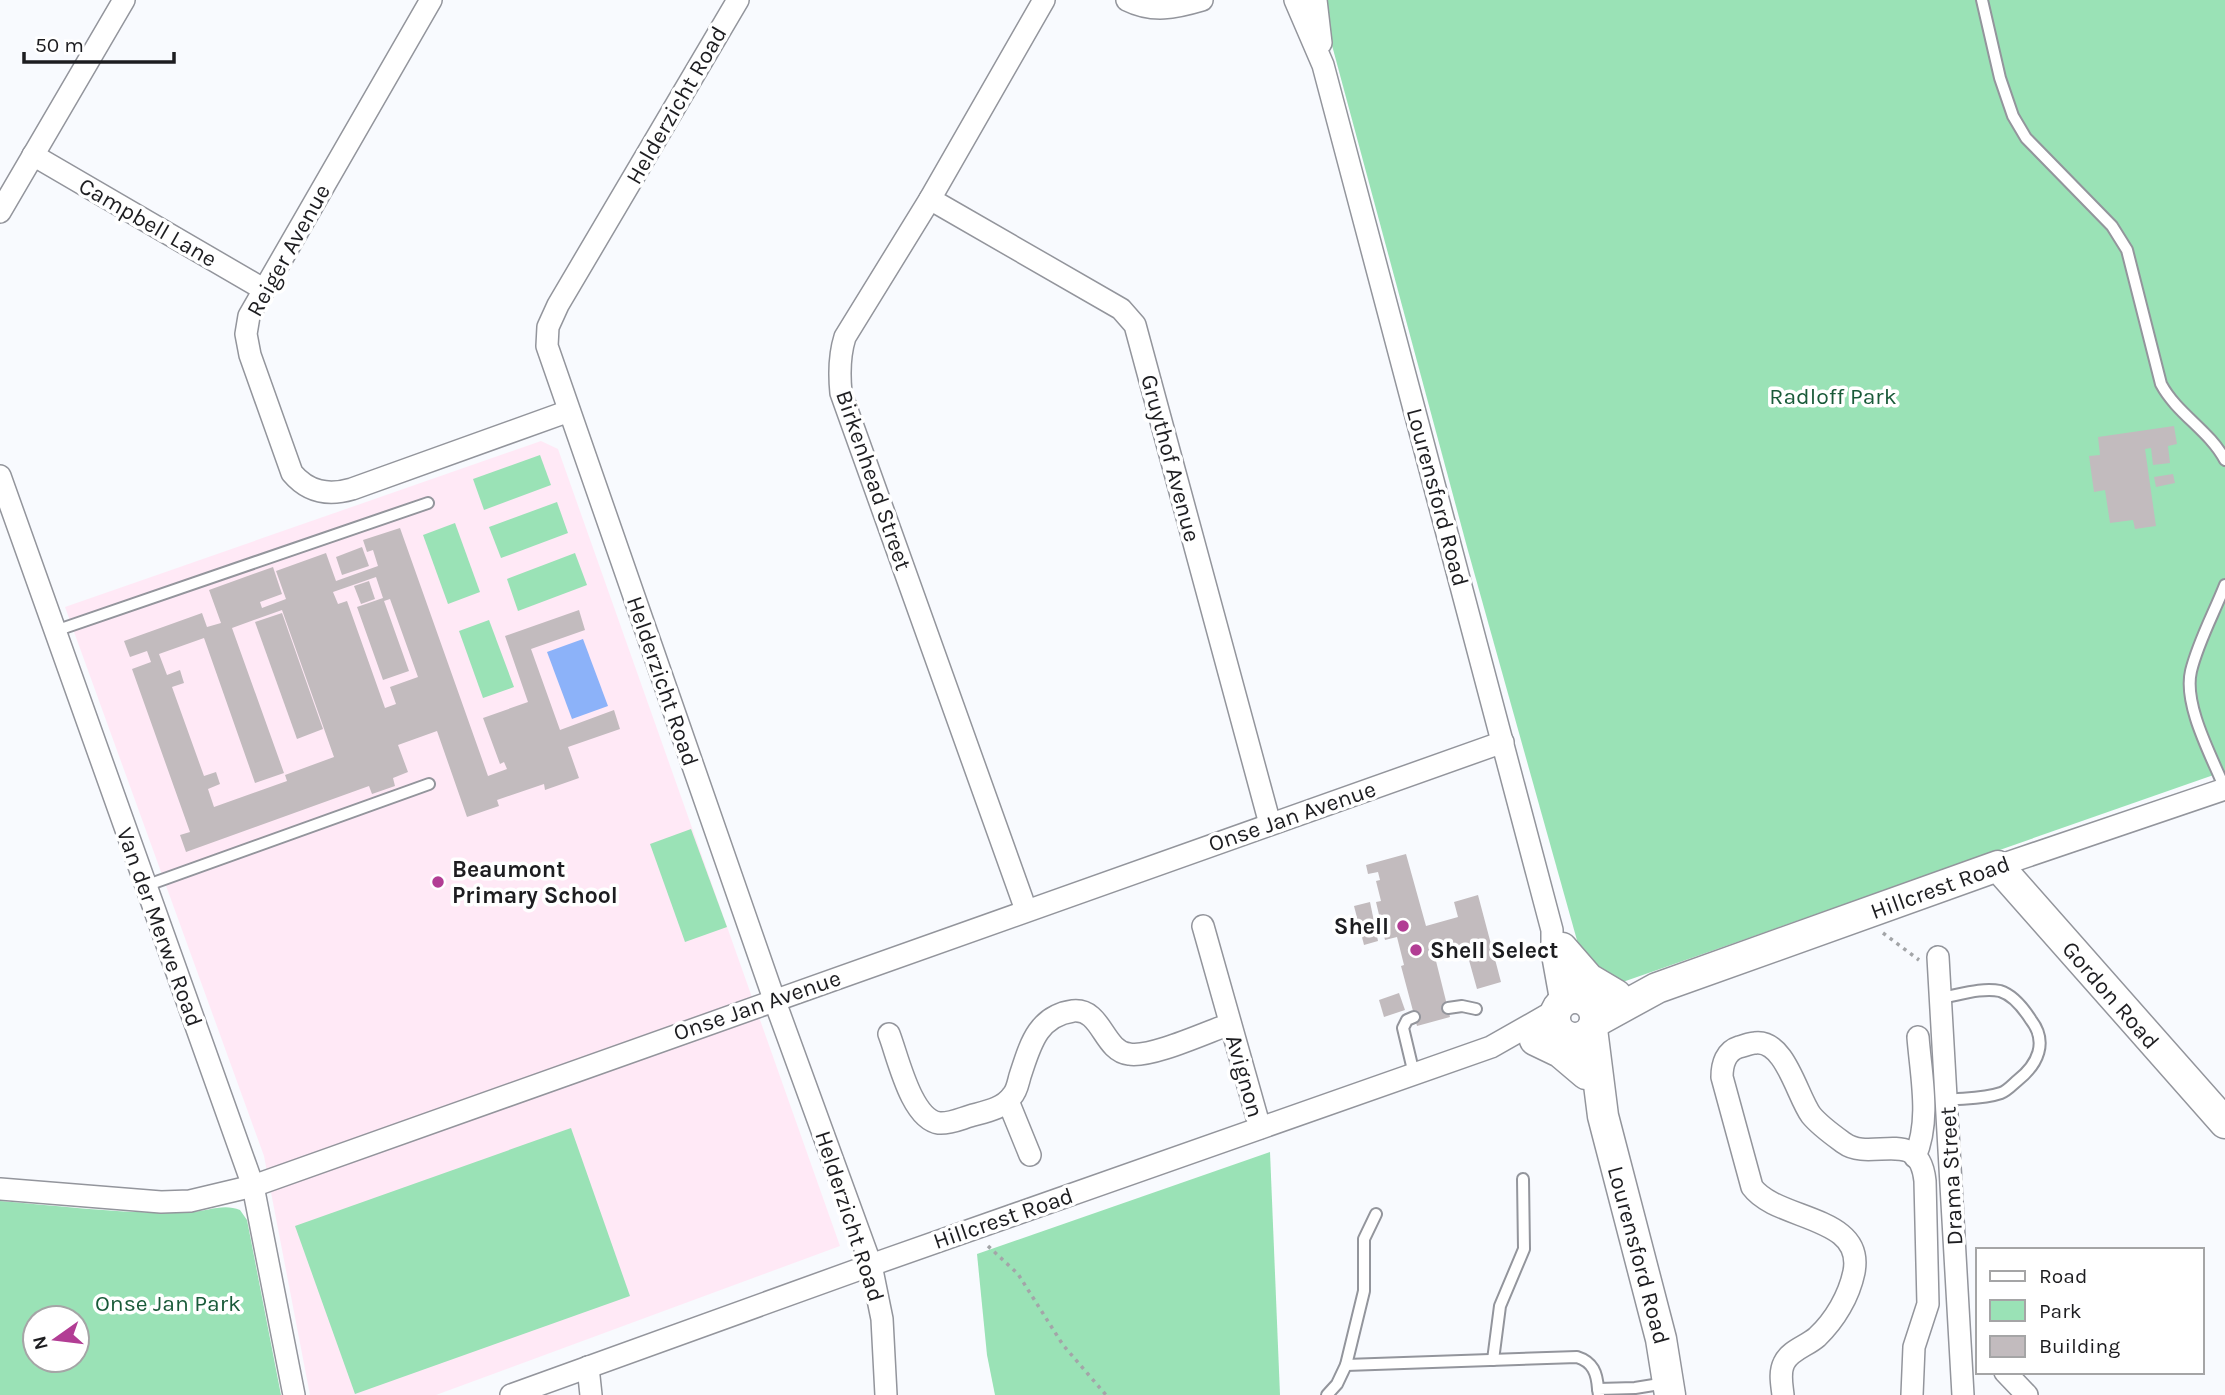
<svg xmlns="http://www.w3.org/2000/svg" width="2225" height="1395" viewBox="0 0 2225 1395" font-family="Karla,sans-serif">
	<rect width="100%" height="100%" fill="#f8fafe"/>
	<polygon fill="#ffe9f6" points="541,441 558,449 840,1246 436,1395 310,1395 264,1156 65,607"/>
	<g fill="#9ae2b6" fill-rule="evenodd">
		<polygon points="1326,0 2225,0 2225,771 1617,984 1580,951 1467,547 1326,23"/>
		<polygon points="540,455 551,485 484,510 473,479"/>
		<polygon points="557,502 568,533 501,558 489,527"/>
		<polygon points="455,523 480,592 448,604 423,535"/>
		<polygon points="575,553 587,585 518,611 507,579"/>
		<polygon points="489,620 514,687 483,698 459,631"/>
		<polygon points="691,829 727,927 685,942 650,844"/>
		<polygon points="571,1128 630,1296 355,1394 295,1226"/>
		<polygon points="1270,1152 1280,1395 995,1395 987,1355 977,1254"/>
		<path d="M0,1201C63,1206 128,1215 191,1212C208,1211 224,1203 240,1210L247,1220L281,1395H0ZM35,1318H77V1360H35Z"/>
	</g>
	<polygon fill="#8cb2f9" points="583,639 608,706 572,719 547,652"/>
	<g fill="#c2bbbe" fill-rule="evenodd">
		<polygon points="2174,426 2177,444 2168,446 2170,463 2153,465 2151,448 2145,449 2156,526 2135,529 2133,520 2110,523 2105,490 2094,492 2089,456 2100,455 2098,437"/>
		<polygon points="2173,474 2175,483 2156,487 2154,477"/>
		<path d="M400,528L488,776L507,769L504,762L500,764L483,718L528,702L505,636L579,610L585,630L531,649L560,730L614,710L620,729L568,747L579,778L545,790L544,784L497,800L499,806L467,817L437,731L398,745L408,772L393,778L395,786L372,794L369,786L186,852L180,835L190,832L132,669L151,662L147,651L130,657L124,641L202,613L207,627L221,623L209,590L273,567L282,594L260,602L262,608L286,599L276,571L326,553L336,581L378,566L373,550L367,552L363,540ZM376,577L383,598L357,607L383,680L409,671L384,601L390,599L418,677L390,687L396,704L385,708L347,601L338,604L333,592ZM282,610L334,757L285,775L287,781L214,807L208,789L220,784L216,772L204,776L172,687L184,683L180,670L167,675L159,654L204,638L255,783L284,773L232,628Z"/>
		<polygon points="362,547 369,566 342,575 336,557"/>
		<polygon points="369,581 375,599 361,604 354,586"/>
		<polygon points="282,613 323,729 297,739 255,622"/>
		<polygon points="1406,854 1426,926 1458,917 1454,902 1478,895 1501,982 1477,989 1467,953 1436,961 1450,1017 1417,1026 1401,966 1404,965 1397,937 1385,940 1376,902 1381,901 1376,881 1380,880 1378,872 1368,874 1366,865"/>
		<polygon points="1370,902 1378,941 1364,945 1354,906"/>
		<polygon points="1399,993 1405,1010 1384,1017 1379,1000"/>
	</g>
	<g fill="none" stroke-linecap="round" stroke-linejoin="round">
		<defs>
			<g id="lane">
				<path d="M1982,0L2000,78L2013,116L2026,138L2112,226L2127,250L2161,384C2177,414 2209,430 2225,460"/>
				<path d="M2225,585C2214,613 2198,642 2191,671C2183,705 2212,757 2225,789"/>
				<polyline points="55,631 428,503"/>
				<polyline points="145,886 429,784"/>
				<path d="M1941,998C1959,995 1982,987 2000,991C2013,995 2024,1009 2031,1020C2048,1042 2038,1064 2018,1080C2013,1084 2007,1091 2001,1093C1984,1099 1964,1098 1947,1100"/>
				<polyline points="1448,1008 1462,1006 1476,1009"/>
				<polyline points="1414,1074 1403,1028 1407,1020 1414,1017"/>
				<polyline points="1493,1360 1500,1306 1524,1249 1523,1179"/>
				<path d="M1346,1365L1577,1357C1593,1362 1597,1373 1598,1389"/>
				<polyline points="1327,1395 1337,1384 1346,1365 1364,1291 1364,1239 1376,1214"/>
				<polyline points="1599,1395 1598,1389 1635,1388 1666,1383"/>
			</g>
			<g id="street">
				<path d="M431,0L249,316L246,334L250,355L292,473C308,492 328,496 352,489L569,411"/>
				<polyline points="738,0 558,305 548,327 547,346 774,999 871,1265 882,1319 886,1395"/>
				<path d="M1127,0C1153,13 1175,8 1202,0"/>
				<polyline points="1295,0 1323,65 1552,930 1552,952 1561,1002"/>
				<polyline points="1316,0 1321,43"/>
				<polyline points="33,155 263,289"/>
				<polyline points="930,199 1121,309 1135,325 1270,824"/>
				<polyline points="0,212 124,0"/>
				<polyline points="0,476 253,1186 294,1395"/>
				<polyline points="1998,866 2225,789"/>
				<path d="M1026,910L841,393C839,373 839,356 845,337L930,199L1044,0"/>
				<polyline points="1203,926 1260,1128"/>
				<polyline points="1938,957 1963,1395"/>
				<polyline points="1568,964 1583,999"/>
				<path d="M889,1034C898,1057 911,1119 939,1123C949,1124 960,1119 970,1116C984,1112 1003,1109 1012,1096C1017,1091 1018,1083 1020,1076C1030,1046 1037,1016 1073,1011C1102,1008 1103,1051 1129,1054C1151,1058 1207,1032 1230,1024"/>
				<polyline points="1008,1101 1030,1155"/>
				<path d="M1915,1157C1931,1120 1921,1076 1918,1037"/>
				<polyline points="0,1189 161,1202 190,1201 253,1186 1503,742"/>
				<polyline points="588,1367 591,1395"/>
				<polyline points="2005,1372 2027,1395"/>
				<polyline points="511,1395 871,1265 1491,1047 1556,1010"/>
				<path d="M1783,1395C1782,1385 1779,1373 1784,1363C1790,1350 1807,1346 1817,1337C1835,1320 1849,1296 1854,1272C1865,1215 1777,1221 1752,1187L1722,1077C1722,1064 1726,1051 1739,1047C1744,1046 1750,1043 1755,1043C1785,1039 1797,1096 1811,1115C1820,1126 1833,1135 1844,1143C1871,1163 1919,1125 1925,1181L1928,1304L1914,1347L1912,1395"/>
			</g>
			<g id="secondary">
				<polyline points="1562,948 1589,979 1616,995"/>
				<circle cx="1575" cy="1018" r="20"/>
				<polyline points="1595,1022 1657,988 1998,866 2225,1123"/>
				<polyline points="1592,1029 1603,1116 1661,1339 1670,1395"/>
				<polyline points="1535,1040 1560,1052 1586,1074"/>
			</g>
		</defs>
		<use href="#lane" stroke="#93959c" stroke-width="14"/>
		<use href="#street" stroke="#93959c" stroke-width="24"/>
		<use href="#secondary" stroke="#93959c" stroke-width="33"/>
		<g stroke="#a3a5a8" stroke-width="3.5" stroke-dasharray="3.5 5" stroke-linecap="butt">
			<polyline points="1883,933 1919,960"/>
			<polyline points="988,1246 1018,1274 1063,1345 1106,1395"/>
		</g>
		<use href="#lane" stroke="#fff" stroke-width="10"/>
		<use href="#street" stroke="#fff" stroke-width="21"/>
		<use href="#secondary" stroke="#fff" stroke-width="30"/>
	</g>
	<g fill="#b23d94" stroke="#fff" stroke-width="2.5">
		<circle cx="438" cy="882" r="7"/>
		<circle cx="1403" cy="926" r="7"/>
		<circle cx="1416" cy="950" r="7"/>
	</g>
	<g text-anchor="middle" stroke-width="7" stroke-linejoin="round" paint-order="stroke">
		<g font-size="23" fill="#1d1d20" stroke="#fff">
			<text transform="translate(676 105) rotate(-60)" y="8">Helderzicht Road</text>
			<text transform="translate(148 222) rotate(30)" y="8">Campbell Lane</text>
			<text transform="translate(288 250) rotate(-61)" y="8">Reiger Avenue</text>
			<text transform="translate(1171 458) rotate(75)" y="8">Gruythof Avenue</text>
			<text transform="translate(874 480) rotate(71)" y="8">Birkenhead Street</text>
			<text transform="translate(1438 497) rotate(75)" y="8">Lourensford Road</text>
			<text transform="translate(663 681) rotate(71)" y="8">Helderzicht Road</text>
			<text transform="translate(1292 816) rotate(-19)" y="8">Onse Jan Avenue</text>
			<text transform="translate(1940 887) rotate(-20)" y="8">Hillcrest Road</text>
			<text transform="translate(160 927) rotate(70)" y="8">Van der Merwe Road</text>
			<text transform="translate(2111 995) rotate(49)" y="8">Gordon Road</text>
			<text transform="translate(757 1005) rotate(-19)" y="8">Onse Jan Avenue</text>
			<text transform="translate(1245 1076) rotate(74)" y="8">Avignon</text>
			<text transform="translate(1951 1176) rotate(-93)" y="8">Drama Street</text>
			<text transform="translate(850 1216) rotate(72)" y="8">Helderzicht Road</text>
			<text transform="translate(1003 1218) rotate(-19)" y="8">Hillcrest Road</text>
			<text transform="translate(1639 1255) rotate(75)" y="8">Lourensford Road</text>
		</g>
		<g font-size="23" fill="#195a39" stroke="#fff">
			<text x="1833" y="404">Radloff Park</text>
			<text x="168" y="1311">Onse Jan Park</text>
		</g>
		<g font-size="23" font-weight="bold" fill="#1d1d20" stroke="#fff" text-anchor="start">
			<text x="452" y="877">Beaumont<tspan x="452" dy="26">Primary School</tspan></text>
			<text x="1389" y="934" text-anchor="end">Shell</text>
			<text x="1430" y="958">Shell Select</text>
		</g>
	</g>
	<rect x="1976" y="1248" width="228" height="126" fill="#ffffff" stroke="#a5a5a6" stroke-width="2"/>
	<rect x="1990" y="1271" width="35" height="10" fill="#ffffff" stroke="#a5a5a6" stroke-width="2"/>
	<text x="2039" y="1283" font-size="21" fill="#1d1d20">Road</text>
	<rect x="1990" y="1300" width="35" height="21" fill="#9ae2b6" stroke="#a5a5a6" stroke-width="2"/>
	<text x="2039" y="1318" font-size="21" fill="#1d1d20">Park</text>
	<rect x="1990" y="1336" width="35" height="21" fill="#c2bbbe" stroke="#a5a5a6" stroke-width="2"/>
	<text x="2039" y="1353" font-size="21" fill="#1d1d20">Building</text>
	<g transform="translate(56 1339) rotate(256)"><circle r="33" fill="#ffffff" stroke="#a5a5a6" stroke-width="2"/>
	<path d="M0-5L12 26L0 18L-12 26Z" fill="#b23d94"/>
	<text y="-10" font-size="19" font-weight="bold" text-anchor="middle" fill="#1d1d20">N</text>
	</g>
	<path d="M24 52v10h150v-10" fill="none" stroke="#1d1d20" stroke-width="3.5"/>
	<text x="35" y="52" font-size="21" fill="#1d1d20" stroke="#ffffff" stroke-width="5" paint-order="stroke">50 m</text>
</svg>
